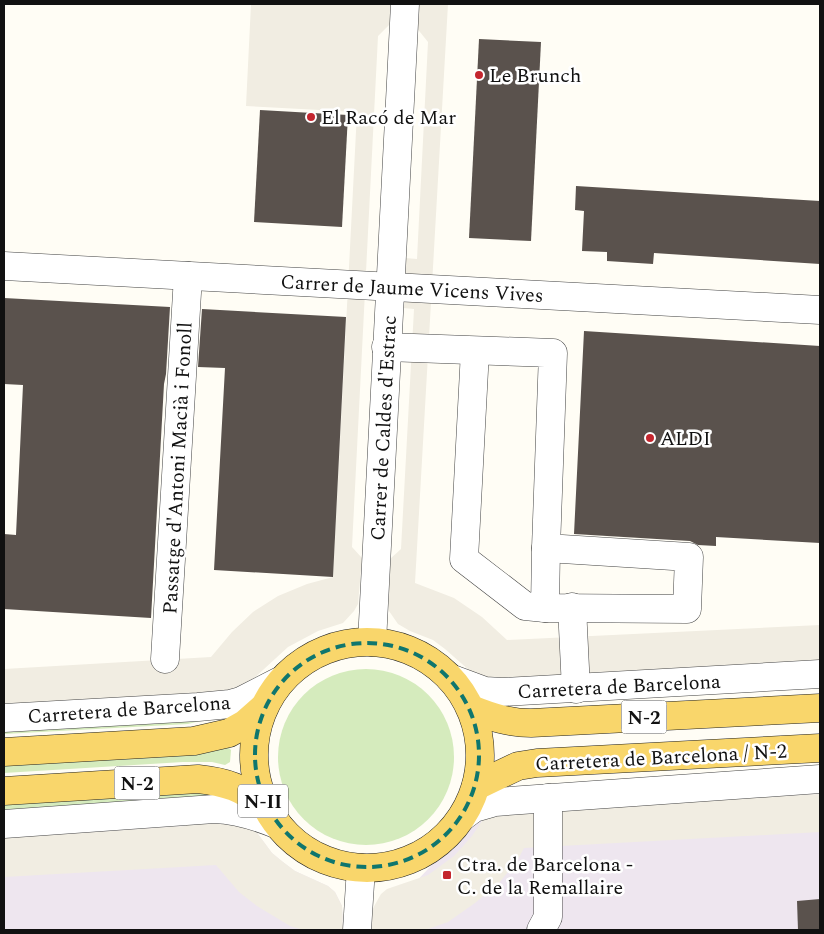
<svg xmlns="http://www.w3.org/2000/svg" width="824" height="934" viewBox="0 0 824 934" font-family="Spectral,serif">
	<rect width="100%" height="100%" fill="#fffdf5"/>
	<polygon fill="#eee6ef" points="820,794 820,930 4,930 4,838 186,826 255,830 272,853 283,862 295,871 328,886 335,892 342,906 343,925 373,927 446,850 470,819 581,806"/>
	<g fill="#d5ebbd">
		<circle cx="366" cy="757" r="88"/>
		<polygon points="204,720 188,724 4,734 4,723"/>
		<polygon points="227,746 231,750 230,762 225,765 212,762 183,762 4,773 4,762"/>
		<polygon points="194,790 220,795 4,812 4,801"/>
	</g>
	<g fill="#f1ede2">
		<polygon points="251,4 391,4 390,24 378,36 352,547 362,558 358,604 354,611 343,623 318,631 288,647 239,692 4,705 4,669 211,657 232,632 253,612 278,596 307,584 333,577 357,112 246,106"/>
		<polygon points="418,4 448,4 415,583 454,598 482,617 507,640 820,625 820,662 506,686 470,671 445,649 433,640 410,631 398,624 389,611 388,593 390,559 401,549 414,309 403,308 405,258 417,259 428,42 416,27"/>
		<polygon points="820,794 820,832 524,848 517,861 499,883 475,903 448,922 425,930 371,930 372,910 381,894 387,889 428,875 454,856 472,836 482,821 486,817 504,811"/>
		<polygon points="219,814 255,830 272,853 283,862 295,871 328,886 335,892 342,906 343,930 303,930 290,926 257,906 239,892 216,865 4,877 4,838 186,826 185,816"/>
	</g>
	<g fill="#5a524d">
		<polygon points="479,39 541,42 531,241 469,238"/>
		<polygon points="260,110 348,115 342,227 254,222"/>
		<polygon points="576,186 820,201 820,264 654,253 653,264 607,261 607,252 582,251 584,211 575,210"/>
		<polygon points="4,298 170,307 166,374 164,384 151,618 4,609 4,534 16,535 23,385 4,384"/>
		<polygon points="202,309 346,317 333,577 214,570 225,368 198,367"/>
		<polygon points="584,331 820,346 820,543 716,537 716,546 698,545 690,541 574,534"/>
		<polygon points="820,899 820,930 798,930 797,901"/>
	</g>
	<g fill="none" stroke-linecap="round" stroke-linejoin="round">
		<defs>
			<g id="minor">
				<polyline points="4,266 820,310"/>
				<polyline points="386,347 553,353 546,548 689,557 687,609 545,608 525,606 464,559 475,351"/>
				<polyline points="572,607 576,689"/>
				<polyline points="545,608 546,548"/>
				<polyline points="372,642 405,4"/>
				<polyline points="165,659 188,276"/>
				<polyline points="450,678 485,691 502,692 820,674"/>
				<polyline points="4,718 198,707 230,704 241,701 280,681"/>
				<polyline points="462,817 474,808 495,802 820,779"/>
				<path d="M4,824L214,809C237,810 257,816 278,825"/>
				<polyline points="357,930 361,868"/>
				<polyline points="541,930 548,917 548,798"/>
			</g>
			<g id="major">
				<circle cx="367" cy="755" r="113"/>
				<path d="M471,709C491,717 509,723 531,723L820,708"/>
				<polyline points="4,752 194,741 229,733 245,724 262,709"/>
				<polyline points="476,786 518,766 537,763 820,748"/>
				<path d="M4,791L198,779C227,782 242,788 265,805"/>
			</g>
		</defs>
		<use href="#minor" stroke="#444" stroke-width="29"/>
		<use href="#major" stroke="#222" stroke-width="29"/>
		<use href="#minor" stroke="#fff" stroke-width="28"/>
		<use href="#major" stroke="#f9d66b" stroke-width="28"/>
	</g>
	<path fill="none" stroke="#0f766e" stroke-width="4" stroke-dasharray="10 6" stroke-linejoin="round" d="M255 755a112 112 0 1 1 224 0a112 112 0 1 1-224 0Z"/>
	<g fill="#c4262e" stroke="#fff" stroke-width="2">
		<circle cx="479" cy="75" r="5"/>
		<circle cx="311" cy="117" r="5"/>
		<circle cx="650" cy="438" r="5"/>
		<rect x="442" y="870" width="10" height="10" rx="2.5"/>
	</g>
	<g text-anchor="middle" stroke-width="5" stroke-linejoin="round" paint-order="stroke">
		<g fill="#fff" stroke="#585858" stroke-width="1">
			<rect x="621.5" y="700.5" width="45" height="33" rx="4"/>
			<rect x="114.5" y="766.5" width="45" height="33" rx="4"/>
			<rect x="238" y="784.5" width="50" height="33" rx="4"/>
		</g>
		<g font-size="19" font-weight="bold" fill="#111">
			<text x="644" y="724">N-2</text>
			<text x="137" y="790">N-2</text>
			<text x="263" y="808">N-II</text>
		</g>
		<g font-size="20" fill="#111" stroke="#fff" text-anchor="start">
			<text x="489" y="82">Le Brunch</text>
			<text x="321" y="124">El Racó de Mar</text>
			<text x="660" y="445">ALDI</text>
			<text x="457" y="871">Ctra. de Barcelona -<tspan x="457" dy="23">C. de la Remallaire</tspan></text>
		</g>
		<g font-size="20" fill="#111" stroke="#fff">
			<text transform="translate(412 288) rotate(3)" y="7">Carrer de Jaume Vicens Vives</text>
			<text transform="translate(383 428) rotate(-87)" y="7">Carrer de Caldes d'Estrac</text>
			<text transform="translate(177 468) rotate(-87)" y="7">Passatge d'Antoni Macià i Fonoll</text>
			<text transform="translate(619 686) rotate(-3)" y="7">Carretera de Barcelona</text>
			<text transform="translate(129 709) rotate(-4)" y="7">Carretera de Barcelona</text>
			<text transform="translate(661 757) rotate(-3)" y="7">Carretera de Barcelona / N-2</text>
		</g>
	</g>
	<rect width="824" height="934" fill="none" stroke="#111111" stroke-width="10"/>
</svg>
